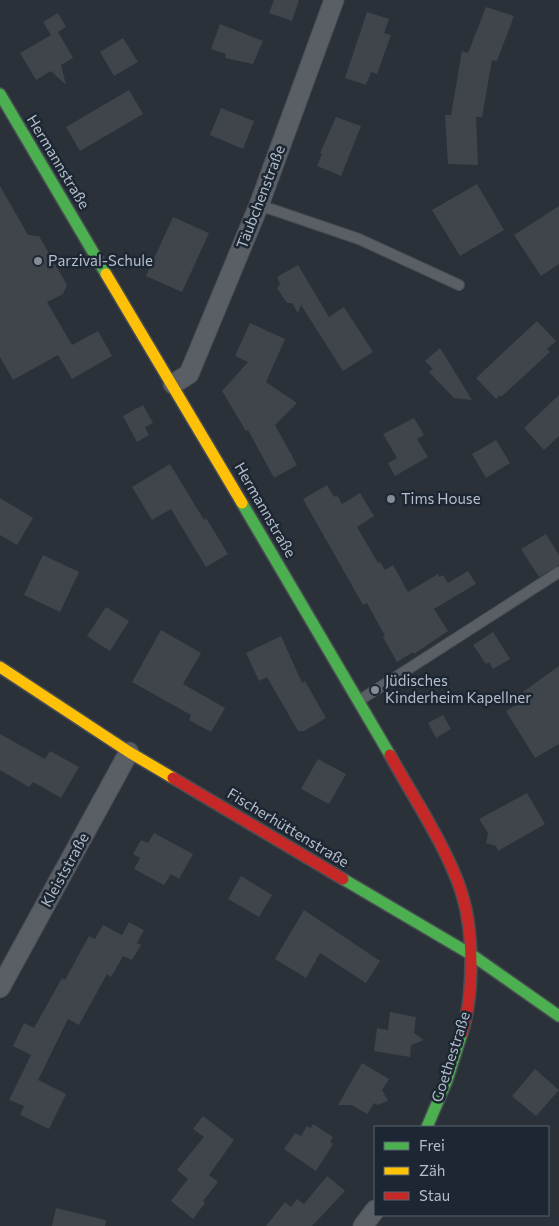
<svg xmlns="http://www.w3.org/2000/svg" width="559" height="1226" viewBox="0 0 559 1226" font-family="Commissioner,sans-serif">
	<rect width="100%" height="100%" fill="#2a3138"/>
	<g fill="#3f454b">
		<polygon points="274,0 299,0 292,21 269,13"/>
		<polygon points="486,7 514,16 497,61 492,60 482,117 476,117 478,165 448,164 445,115 451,115 462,51 468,53"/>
		<polygon points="367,12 389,19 384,33 391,35 377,74 371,72 366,85 345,78"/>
		<polygon points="58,13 66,27 58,32 73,58 61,65 66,85 51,71 36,80 20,53 51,35 43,22"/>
		<polygon points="220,24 263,41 253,64 225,58 226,54 211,49"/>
		<polygon points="123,38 138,62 114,76 100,52"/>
		<polygon points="129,90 143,114 80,151 66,127"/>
		<polygon points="221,108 254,121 243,149 210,135"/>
		<polygon points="336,117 361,126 341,176 317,166 322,154 320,153"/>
		<polygon points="477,184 504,230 460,256 432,210"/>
		<polygon points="0,186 28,235 39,236 67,285 63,294 47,302 72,345 98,331 112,356 72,379 58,355 13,380 0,357"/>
		<polygon points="559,206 559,264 541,276 514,235"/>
		<polygon points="173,217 209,233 182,292 146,276"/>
		<polygon points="298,265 329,317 344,307 373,352 343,371 301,305 298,313 292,303 287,303 277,288 280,284 277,277"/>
		<polygon points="537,321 556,341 547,349 550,352 501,397 500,395 496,399 476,378"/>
		<polygon points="250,323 285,339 266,382 297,403 275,425 297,465 274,478 248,430 246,431 222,391 248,362 235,356"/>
		<polygon points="440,348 472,400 454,398 429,372 433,369 425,361"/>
		<polygon points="559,395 559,436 544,450 524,428"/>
		<polygon points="143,405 153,423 145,427 149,435 137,442 123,416"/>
		<polygon points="414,418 424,435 417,439 428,457 395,476 388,463 397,458 383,434"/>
		<polygon points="496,440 510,463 486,478 472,454"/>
		<polygon points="170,464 204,520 206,518 228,554 206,567 171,509 152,520 132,487"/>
		<polygon points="327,485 334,497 337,495 342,504 360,493 374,516 357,527 378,563 380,562 385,570 393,565 408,592 438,574 439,577 443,575 448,583 468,571 476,584 434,609 448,631 414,654 413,652 397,662 383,637 385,636 367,603 363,605 303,499"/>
		<polygon points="0,498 33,518 17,545 0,535"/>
		<polygon points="546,534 559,555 559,565 539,577 521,549"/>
		<polygon points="43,555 79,572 60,612 24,595"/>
		<polygon points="106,607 129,621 110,651 87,636"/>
		<polygon points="161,630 201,653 183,684 225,708 211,732 189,720 191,715 132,682"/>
		<polygon points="493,632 510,659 493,669 489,662 486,664 473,645"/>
		<polygon points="281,636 302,683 305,681 326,718 304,731 298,731 267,677 259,681 246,653"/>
		<polygon points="559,666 559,744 535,758 506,711 527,698 523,692"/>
		<polygon points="443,715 451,729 436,738 428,723"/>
		<polygon points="0,734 45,759 50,751 79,767 61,798 33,782 29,787 0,770"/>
		<polygon points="318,759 346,774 329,804 301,789"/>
		<polygon points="527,793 545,824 498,851 496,846 486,843 488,833 479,819"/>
		<polygon points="154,833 193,854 179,879 171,874 164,885 134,869 140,858 133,854 141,840 148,843"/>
		<polygon points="241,876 272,895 259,917 228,899"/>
		<polygon points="304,910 380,961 366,983 320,953 306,978 275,959"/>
		<polygon points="129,922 144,930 137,943 141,945 132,960 123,956 111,977 107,974 79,1025 68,1019 38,1080 66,1094 49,1129 20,1115 24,1106 9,1100 31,1055 13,1046 24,1023 34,1028 62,978 65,980 89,936 95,939 103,925 122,935"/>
		<polygon points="390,1012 416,1017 414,1033 424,1040 411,1045 410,1057 374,1051 377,1028 388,1030"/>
		<polygon points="362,1063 389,1079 382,1090 388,1101 377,1105 374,1103 367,1114 352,1105 338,1105"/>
		<polygon points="535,1069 559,1090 536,1116 512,1096"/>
		<polygon points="203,1116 234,1140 209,1175 218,1182 203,1201 205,1203 193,1219 171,1201 188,1179 177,1170 204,1137 193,1129"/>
		<polygon points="313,1124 333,1137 330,1142 333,1144 316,1171 284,1149 295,1133 301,1136 307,1126 311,1128"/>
		<polygon points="327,1176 345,1191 312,1226 266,1226 285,1202 291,1207 297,1199 304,1204"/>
		<polygon points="56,1208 106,1220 105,1226 52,1226"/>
	</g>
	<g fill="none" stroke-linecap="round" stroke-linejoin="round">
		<defs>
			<g id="lane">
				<polyline points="259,205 359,239 459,285"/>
				<polyline points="360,700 559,572"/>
			</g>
			<g id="street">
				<polyline points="173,384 189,374 259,205 334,0"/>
				<polyline points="0,988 129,752"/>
				<polyline points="363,1226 375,1210"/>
			</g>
			<g id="fast">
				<polyline points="0,94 106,274"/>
				<polyline points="242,503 390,755"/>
				<polyline points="343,879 472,955 559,1016"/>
				<polyline points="427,1127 447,1080 462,1033"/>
			</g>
			<g id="slow">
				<polyline points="106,274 242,503"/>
				<polyline points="0,667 129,752 173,778"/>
			</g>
			<g id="jam">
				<path d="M390,755C413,797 448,849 462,894C474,933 474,994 462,1033"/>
				<polyline points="173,778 343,879"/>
			</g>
		</defs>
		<use href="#lane" stroke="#484d53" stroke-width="12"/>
		<use href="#street" stroke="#484d53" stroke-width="21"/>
		<use href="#fast" stroke="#484d53" stroke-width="14"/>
		<use href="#slow" stroke="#484d53" stroke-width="14"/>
		<use href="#jam" stroke="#484d53" stroke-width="14"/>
		<use href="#lane" stroke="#5a5f66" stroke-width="10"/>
		<use href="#street" stroke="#5a5f66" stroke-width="19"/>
		<use href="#fast" stroke="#4caf50" stroke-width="11"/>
		<use href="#slow" stroke="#ffc107" stroke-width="11"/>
		<use href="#jam" stroke="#c62828" stroke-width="11"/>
	</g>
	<g fill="#848c96" stroke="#1d2733" stroke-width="2">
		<circle cx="38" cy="261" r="5"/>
		<circle cx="391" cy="499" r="5"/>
		<circle cx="375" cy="690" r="5"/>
	</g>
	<g text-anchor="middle" stroke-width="5" stroke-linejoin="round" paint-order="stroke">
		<g font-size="15" fill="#b4bdc9" stroke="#1d2733">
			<text transform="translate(58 162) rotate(59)" y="5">Hermannstraße</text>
			<text transform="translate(261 197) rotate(-69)" y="5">Täubchenstraße</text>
			<text transform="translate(265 510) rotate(60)" y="5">Hermannstraße</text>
			<text transform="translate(288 828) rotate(31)" y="5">Fischerhüttenstraße</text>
			<text transform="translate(65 870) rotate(-61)" y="5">Kleiststraße</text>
			<text transform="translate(451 1057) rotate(-72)" y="5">Goethestraße</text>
		</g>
		<g font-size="15" fill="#b4bdc9" stroke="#1d2733" text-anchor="start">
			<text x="48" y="266">Parzival-Schule</text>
			<text x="401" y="504">Tims House</text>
			<text x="385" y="686">Jüdisches<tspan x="385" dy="17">Kinderheim Kapellner</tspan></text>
		</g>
	</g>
	<rect x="374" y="1126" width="175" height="90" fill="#1d2733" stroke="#59636f"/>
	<rect x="384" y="1142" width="25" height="8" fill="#4caf50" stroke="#59636f"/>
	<text x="419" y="1151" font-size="15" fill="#b4bdc9">Frei</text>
	<rect x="384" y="1167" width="25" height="8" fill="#ffc107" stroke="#59636f"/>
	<text x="419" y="1176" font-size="15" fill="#b4bdc9">Zäh</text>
	<rect x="384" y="1192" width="25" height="8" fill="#c62828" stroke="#59636f"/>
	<text x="419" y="1201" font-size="15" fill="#b4bdc9">Stau</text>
</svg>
